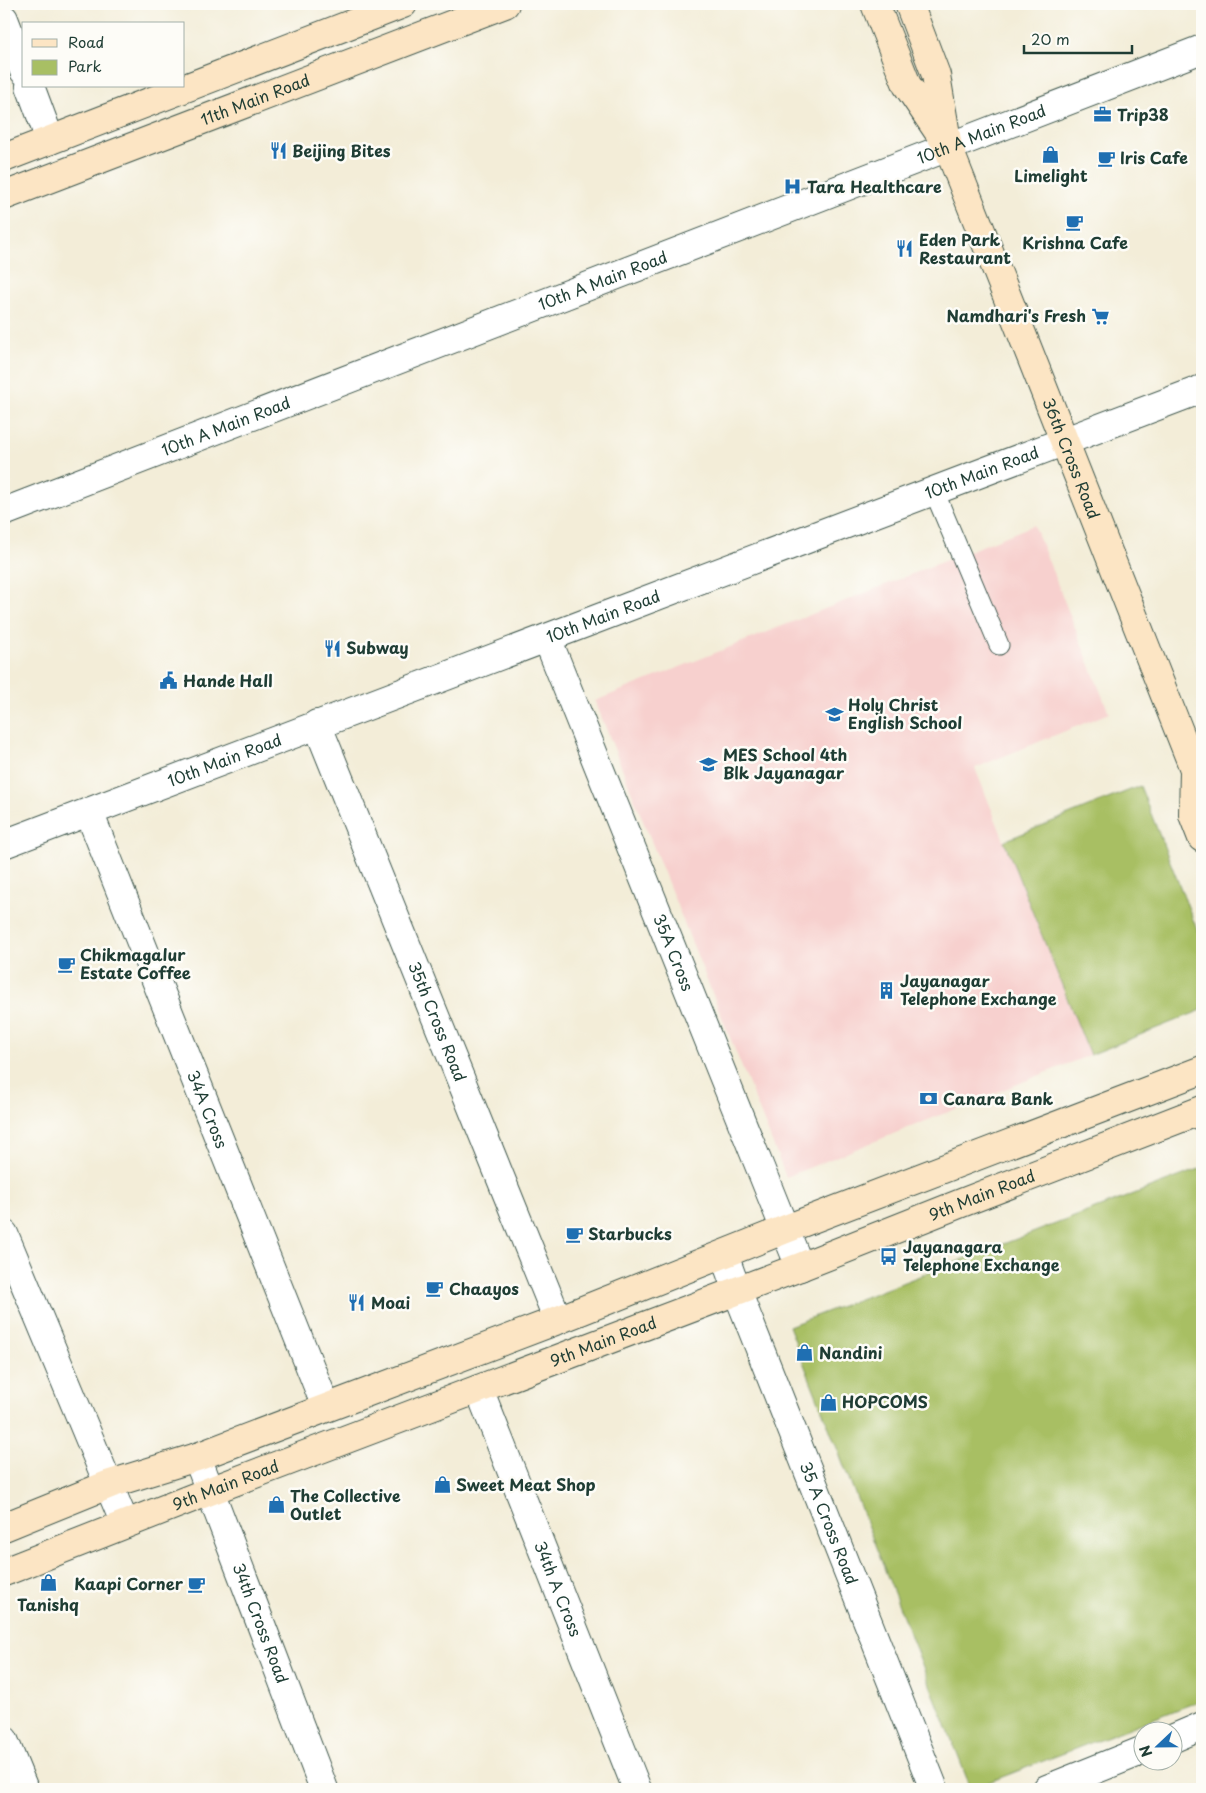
<svg xmlns="http://www.w3.org/2000/svg" width="1206" height="1793" viewBox="0 0 1206 1793" font-family="'Playpen Sans',sans-serif">
	<rect width="100%" height="100%" fill="#fdfcf7"/>
	<filter id="ink" filterUnits="userSpaceOnUse"><feTurbulence type="fractalNoise" baseFrequency=".02" numOctaves="2"/><feDisplacementMap in="SourceGraphic" scale="10" xChannelSelector="R" yChannelSelector="G"/><feConvolveMatrix kernelMatrix="1 2 1 2 8 2 1 2 1" color-interpolation-filters="sRGB"/></filter>
	<filter id="wash" filterUnits="userSpaceOnUse"><feTurbulence type="fractalNoise" baseFrequency=".0096" numOctaves="4" result="noise"/><feDisplacementMap in="SourceGraphic" scale="20" xChannelSelector="R" yChannelSelector="G"/><feGaussianBlur stdDeviation="1.12" result="paint"/><feColorMatrix in="noise" values="0 0 0 0 0 0 0 0 0 0 0 0 0 0 0 0 0 1.4 0 .05"/><feComposite in="paint" operator="in"/></filter>
	<g filter="url(#wash)">
		<rect width="100%" height="100%" fill="#f3edd8"/>
		<polygon fill="#f7d0ce" points="1034,525 1109,713 975,768 1090,1055 786,1177 595,701"/>
		<g fill="#a8bf64" stroke="#647e4c">
			<polygon points="1140,786 1202,942 1202,1010 1090,1055 1004,841"/>
			<polygon points="1202,1168 1202,1700 971,1789 789,1326"/>
		</g>
	</g>
	<g filter="url(#ink)">
		<g fill="none" stroke-linecap="round" stroke-linejoin="round">
			<defs>
				<polyline id="service" points="934,491 999,645"/>
				<g id="minor">
					<polyline points="4,19 24,71"/>
					<polyline points="30,86 50,140"/>
					<path id="s1" d="M4,512L1202,49"/>
					<path id="s2" d="M547,638L800,1267"/>
					<path id="s3" d="M317,724L558,1320"/>
					<path id="s4" d="M89,812L326,1407"/>
					<polyline points="4,1234 125,1524"/>
					<path id="s5" d="M724,1255L737,1291L934,1789"/>
					<path id="s6" d="M479,1389L637,1789"/>
					<path id="s7" d="M197,1457L324,1789"/>
					<polyline points="1174,1738 1202,1726"/>
					<polyline points="4,1740 24,1789"/>
					<polyline points="1047,1789 1144,1750"/>
				</g>
				<g id="tertiary">
					<path id="s8" d="M4,844L1202,389"/>
				</g>
				<g id="secondary">
					<polyline points="875,4 907,85 942,137"/>
					<path id="s9" d="M909,4L936,75L948,147L1194,769L1202,778"/>
					<polyline points="4,158 403,4"/>
					<path id="s10" d="M4,196L505,4"/>
					<polyline points="1194,769 1193,815 1202,838"/>
					<polyline points="4,1527 110,1484 197,1457 558,1320 786,1229 1202,1070"/>
					<path id="s11" d="M4,1572L210,1491L800,1267L964,1202L1202,1110"/>
				</g>
			</defs>
			<use href="#service" stroke="#3f574d" stroke-width="21"/>
			<use href="#minor" stroke="#3f574d" stroke-width="30"/>
			<use href="#tertiary" stroke="#3f574d" stroke-width="30"/>
			<use href="#secondary" stroke="#3f574d" stroke-width="30"/>
			<use href="#service" stroke="#fff" stroke-width="19"/>
			<use href="#minor" stroke="#fff" stroke-width="28"/>
			<use href="#tertiary" stroke="#fff" stroke-width="28"/>
			<use href="#secondary" stroke="#fce5c4" stroke-width="28"/>
		</g>
	</g>
	<defs>
		<symbol id="office-bare" viewBox="-9 -9 18 18"><path d="M-6-3h4V-5.5h4V-3h4V5H-6ZM-1-4.5V-3h2v-1.5ZM-6 0V1H6V0Z" fill="#1f6fb2" stroke="#fdfcf7" stroke-width="2.5" paint-order="stroke"/></symbol>
		<symbol id="restaurant-bare" viewBox="-9 -9 18 18"><path d="M-5-6h1v4h1v-4h1v4h1v-4h1v5L-1.5 .5V6h-2V.5L-5-1ZM5-6V6H3V1.5H1.5Q1.5-4 5-6Z" fill="#1f6fb2" stroke="#fdfcf7" stroke-width="2.5" paint-order="stroke"/></symbol>
		<symbol id="shop-bare" viewBox="-9 -9 18 18"><path d="M-5-2.5h2.3a2.7 3.5 0 0 1 5.4 0H5L5.5 6h-11ZM-1.5-2.5h3a1.5 2.3 0 0 0-3 0Z" fill="#1f6fb2" stroke="#fdfcf7" stroke-width="2.5" paint-order="stroke"/></symbol>
		<symbol id="cafe-bare" viewBox="-9 -9 18 18"><path d="M-5.5-4.5H6V0H3Q3 3.5 0 3.5H-2.5Q-5.5 3.5-5.5 0ZM3-3.2v2h1.7v-2ZM-6 4.5H4V6H-6Z" fill="#1f6fb2" stroke="#fdfcf7" stroke-width="2.5" paint-order="stroke"/></symbol>
		<symbol id="hospital-bare" viewBox="-9 -9 18 18"><path d="M-5-5h3v3.5h4V-5h3V5h-3V1.5h-4V5h-3Z" fill="#1f6fb2" stroke="#fdfcf7" stroke-width="2.5" paint-order="stroke"/></symbol>
		<symbol id="supermarket-bare" viewBox="-9 -9 18 18"><path d="M-6-5.5h2.5l.6 2H6L4.5 2H-2.5L-4.4-4H-6ZM-1.5 3.2a1.3 1.3 0 1 0 .1 0ZM3 3.2a1.3 1.3 0 1 0 .1 0Z" fill="#1f6fb2" stroke="#fdfcf7" stroke-width="2.5" paint-order="stroke"/></symbol>
		<symbol id="civic-bare" viewBox="-9 -9 18 18"><path d="M-.6-6.5H3V-4.5H.6V-3L4-1V1h2V6H-6V1h2V-1L-.6-3ZM-1.2 2.5V6h2.4V2.5Z" fill="#1f6fb2" stroke="#fdfcf7" stroke-width="2.5" paint-order="stroke"/></symbol>
		<symbol id="school-bare" viewBox="-9 -9 18 18"><path d="M0-5L7-2L0 1L-7-2ZM-4 1L0 2.5L4 1V4Q0 6-4 4Z" fill="#1f6fb2" stroke="#fdfcf7" stroke-width="2.5" paint-order="stroke"/></symbol>
		<symbol id="building-bare" viewBox="-9 -9 18 18"><path d="M-4-6H4V6H1V3H-1V6H-4ZM-2.5-4.3h1.7v1.8h-1.7ZM.8-4.3h1.7v1.8H.8ZM-2.5-1h1.7V.8h-1.7ZM.8-1h1.7V.8H.8Z" fill="#1f6fb2" stroke="#fdfcf7" stroke-width="2.5" paint-order="stroke"/></symbol>
		<symbol id="bank-bare" viewBox="-9 -9 18 18"><path d="M-6-4H6V4H-6ZM0-2.3a2.3 2.3 0 1 0 0 4.6a2.3 2.3 0 1 0 0-4.6Z" fill="#1f6fb2" stroke="#fdfcf7" stroke-width="2.5" paint-order="stroke"/></symbol>
		<symbol id="bus-bare" viewBox="-9 -9 18 18"><path d="M-5-6H5V4H4V6H2V4H-2V6H-4V4H-5ZM-3.5-4V0h7V-4ZM-3.5 1.2v1.5H-2V1.2ZM2 1.2v1.5H3.5V1.2Z" fill="#1f6fb2" stroke="#fdfcf7" stroke-width="2.5" paint-order="stroke"/></symbol>
	</defs>
	<g fill-rule="evenodd">
		<use href="#office-bare" x="1090" y="102" width="25" height="25"/>
		<use href="#restaurant-bare" x="266" y="138" width="25" height="25"/>
		<use href="#shop-bare" x="1038" y="142" width="25" height="25"/>
		<use href="#cafe-bare" x="1094" y="146" width="25" height="25"/>
		<use href="#hospital-bare" x="780" y="174" width="25" height="25"/>
		<use href="#cafe-bare" x="1062" y="210" width="25" height="25"/>
		<use href="#restaurant-bare" x="892" y="236" width="25" height="25"/>
		<use href="#supermarket-bare" x="1088" y="304" width="25" height="25"/>
		<use href="#restaurant-bare" x="320" y="636" width="25" height="25"/>
		<use href="#civic-bare" x="156" y="668" width="25" height="25"/>
		<use href="#school-bare" x="822" y="702" width="25" height="25"/>
		<use href="#school-bare" x="696" y="752" width="25" height="25"/>
		<use href="#cafe-bare" x="54" y="952" width="25" height="25"/>
		<use href="#building-bare" x="874" y="978" width="25" height="25"/>
		<use href="#bank-bare" x="916" y="1086" width="25" height="25"/>
		<use href="#cafe-bare" x="562" y="1222" width="25" height="25"/>
		<use href="#bus-bare" x="876" y="1244" width="25" height="25"/>
		<use href="#cafe-bare" x="422" y="1276" width="25" height="25"/>
		<use href="#restaurant-bare" x="344" y="1290" width="25" height="25"/>
		<use href="#shop-bare" x="792" y="1340" width="25" height="25"/>
		<use href="#shop-bare" x="816" y="1390" width="25" height="25"/>
		<use href="#shop-bare" x="430" y="1472" width="25" height="25"/>
		<use href="#shop-bare" x="264" y="1492" width="25" height="25"/>
		<use href="#shop-bare" x="36" y="1570" width="25" height="25"/>
		<use href="#cafe-bare" x="184" y="1572" width="25" height="25"/>
	</g>
	<g text-anchor="middle" stroke-width="5" stroke-linejoin="round" paint-order="stroke">
		<g font-size="16" fill="#1f3d34" stroke="#fdfcf7">
			<text dy="6" stroke="none"><textPath href="#s10" startOffset="269">11th Main Road</textPath></text>
			<text dy="6" stroke="none"><textPath href="#s1" startOffset="1048">10th A Main Road</textPath></text>
			<text dy="6" stroke="none"><textPath href="#s1" startOffset="642">10th A Main Road</textPath></text>
			<text dy="6" stroke="none"><textPath href="#s1" startOffset="238">10th A Main Road</textPath></text>
			<text dy="6" stroke="none"><textPath href="#s9" startOffset="484">36th Cross Road</textPath></text>
			<text dy="6" stroke="none"><textPath href="#s8" startOffset="1046">10th Main Road</textPath></text>
			<text dy="6" stroke="none"><textPath href="#s8" startOffset="641">10th Main Road</textPath></text>
			<text dy="6" stroke="none"><textPath href="#s8" startOffset="236">10th Main Road</textPath></text>
			<text dy="6" stroke="none"><textPath href="#s2" startOffset="339">35A Cross</textPath></text>
			<text dy="6" stroke="none"><textPath href="#s3" startOffset="321">35th Cross Road</textPath></text>
			<text dy="6" stroke="none"><textPath href="#s4" startOffset="320">34A Cross</textPath></text>
			<text dy="6" stroke="none"><textPath href="#s11" startOffset="1048">9th Main Road</textPath></text>
			<text dy="6" stroke="none"><textPath href="#s11" startOffset="642">9th Main Road</textPath></text>
			<text dy="6" stroke="none"><textPath href="#s11" startOffset="238">9th Main Road</textPath></text>
			<text dy="6" stroke="none"><textPath href="#s5" startOffset="288">35 A Cross Road</textPath></text>
			<text dy="6" stroke="none"><textPath href="#s6" startOffset="215">34th A Cross</textPath></text>
			<text dy="6" stroke="none"><textPath href="#s7" startOffset="178">34th Cross Road</textPath></text>
		</g>
		<g font-size="16" font-weight="bold" fill="#1f3d34" stroke="#fdfcf7" text-anchor="start">
			<text x="1117" y="121">Trip38</text>
			<text x="292" y="157">Beijing Bites</text>
			<text x="1120" y="164">Iris Cafe</text>
			<text x="1051" y="182" text-anchor="middle">Limelight</text>
			<text x="807" y="193">Tara Healthcare</text>
			<text x="919" y="246">Eden Park<tspan x="919" dy="18">Restaurant</tspan></text>
			<text x="1075" y="249" text-anchor="middle">Krishna Cafe</text>
			<text x="1086" y="322" text-anchor="end">Namdhari's Fresh</text>
			<text x="346" y="654">Subway</text>
			<text x="183" y="687">Hande Hall</text>
			<text x="848" y="711">Holy Christ<tspan x="848" dy="18">English School</tspan></text>
			<text x="723" y="761">MES School 4th<tspan x="723" dy="18">Blk Jayanagar</tspan></text>
			<text x="80" y="961">Chikmagalur<tspan x="80" dy="18">Estate Coffee</tspan></text>
			<text x="900" y="987">Jayanagar<tspan x="900" dy="18">Telephone Exchange</tspan></text>
			<text x="943" y="1105">Canara Bank</text>
			<text x="588" y="1240">Starbucks</text>
			<text x="903" y="1253">Jayanagara<tspan x="903" dy="18">Telephone Exchange</tspan></text>
			<text x="449" y="1295">Chaayos</text>
			<text x="371" y="1309">Moai</text>
			<text x="819" y="1359">Nandini</text>
			<text x="842" y="1408">HOPCOMS</text>
			<text x="456" y="1491">Sweet Meat Shop</text>
			<text x="290" y="1502">The Collective<tspan x="290" dy="18">Outlet</tspan></text>
			<text x="183" y="1590" text-anchor="end">Kaapi Corner</text>
			<text x="48" y="1611" text-anchor="middle">Tanishq</text>
		</g>
	</g>
	<rect width="1206" height="1793" fill="none" stroke="#fdfcf7" stroke-width="20"/>
	<rect x="22" y="22" width="162" height="65" fill="#fdfcf7" stroke="#a4b0a9"/>
	<rect x="32" y="39" width="25" height="8" fill="#fce5c4" stroke="#a4b0a9"/>
	<text x="68" y="48" font-size="15" fill="#1f3d34">Road</text>
	<rect x="32" y="60" width="25" height="15" fill="#a8bf64" stroke="#a4b0a9"/>
	<text x="68" y="72" font-size="15" fill="#1f3d34">Park</text>
	<g transform="translate(1158 1746) rotate(248)"><circle r="24" fill="#fdfcf7" stroke="#a4b0a9"/>
	<path d="M0-4L9 19L0 12L-9 19Z" fill="#1f6fb2"/>
	<text y="-8" font-size="14" font-weight="bold" text-anchor="middle" fill="#1f3d34">N</text>
	</g>
	<path d="M1024 45v8h108v-8" fill="none" stroke="#1f3d34" stroke-width="2.5"/>
	<text x="1031" y="45" font-size="15" fill="#1f3d34" stroke="#fdfcf7" stroke-width="4" paint-order="stroke">20 m</text>
</svg>
